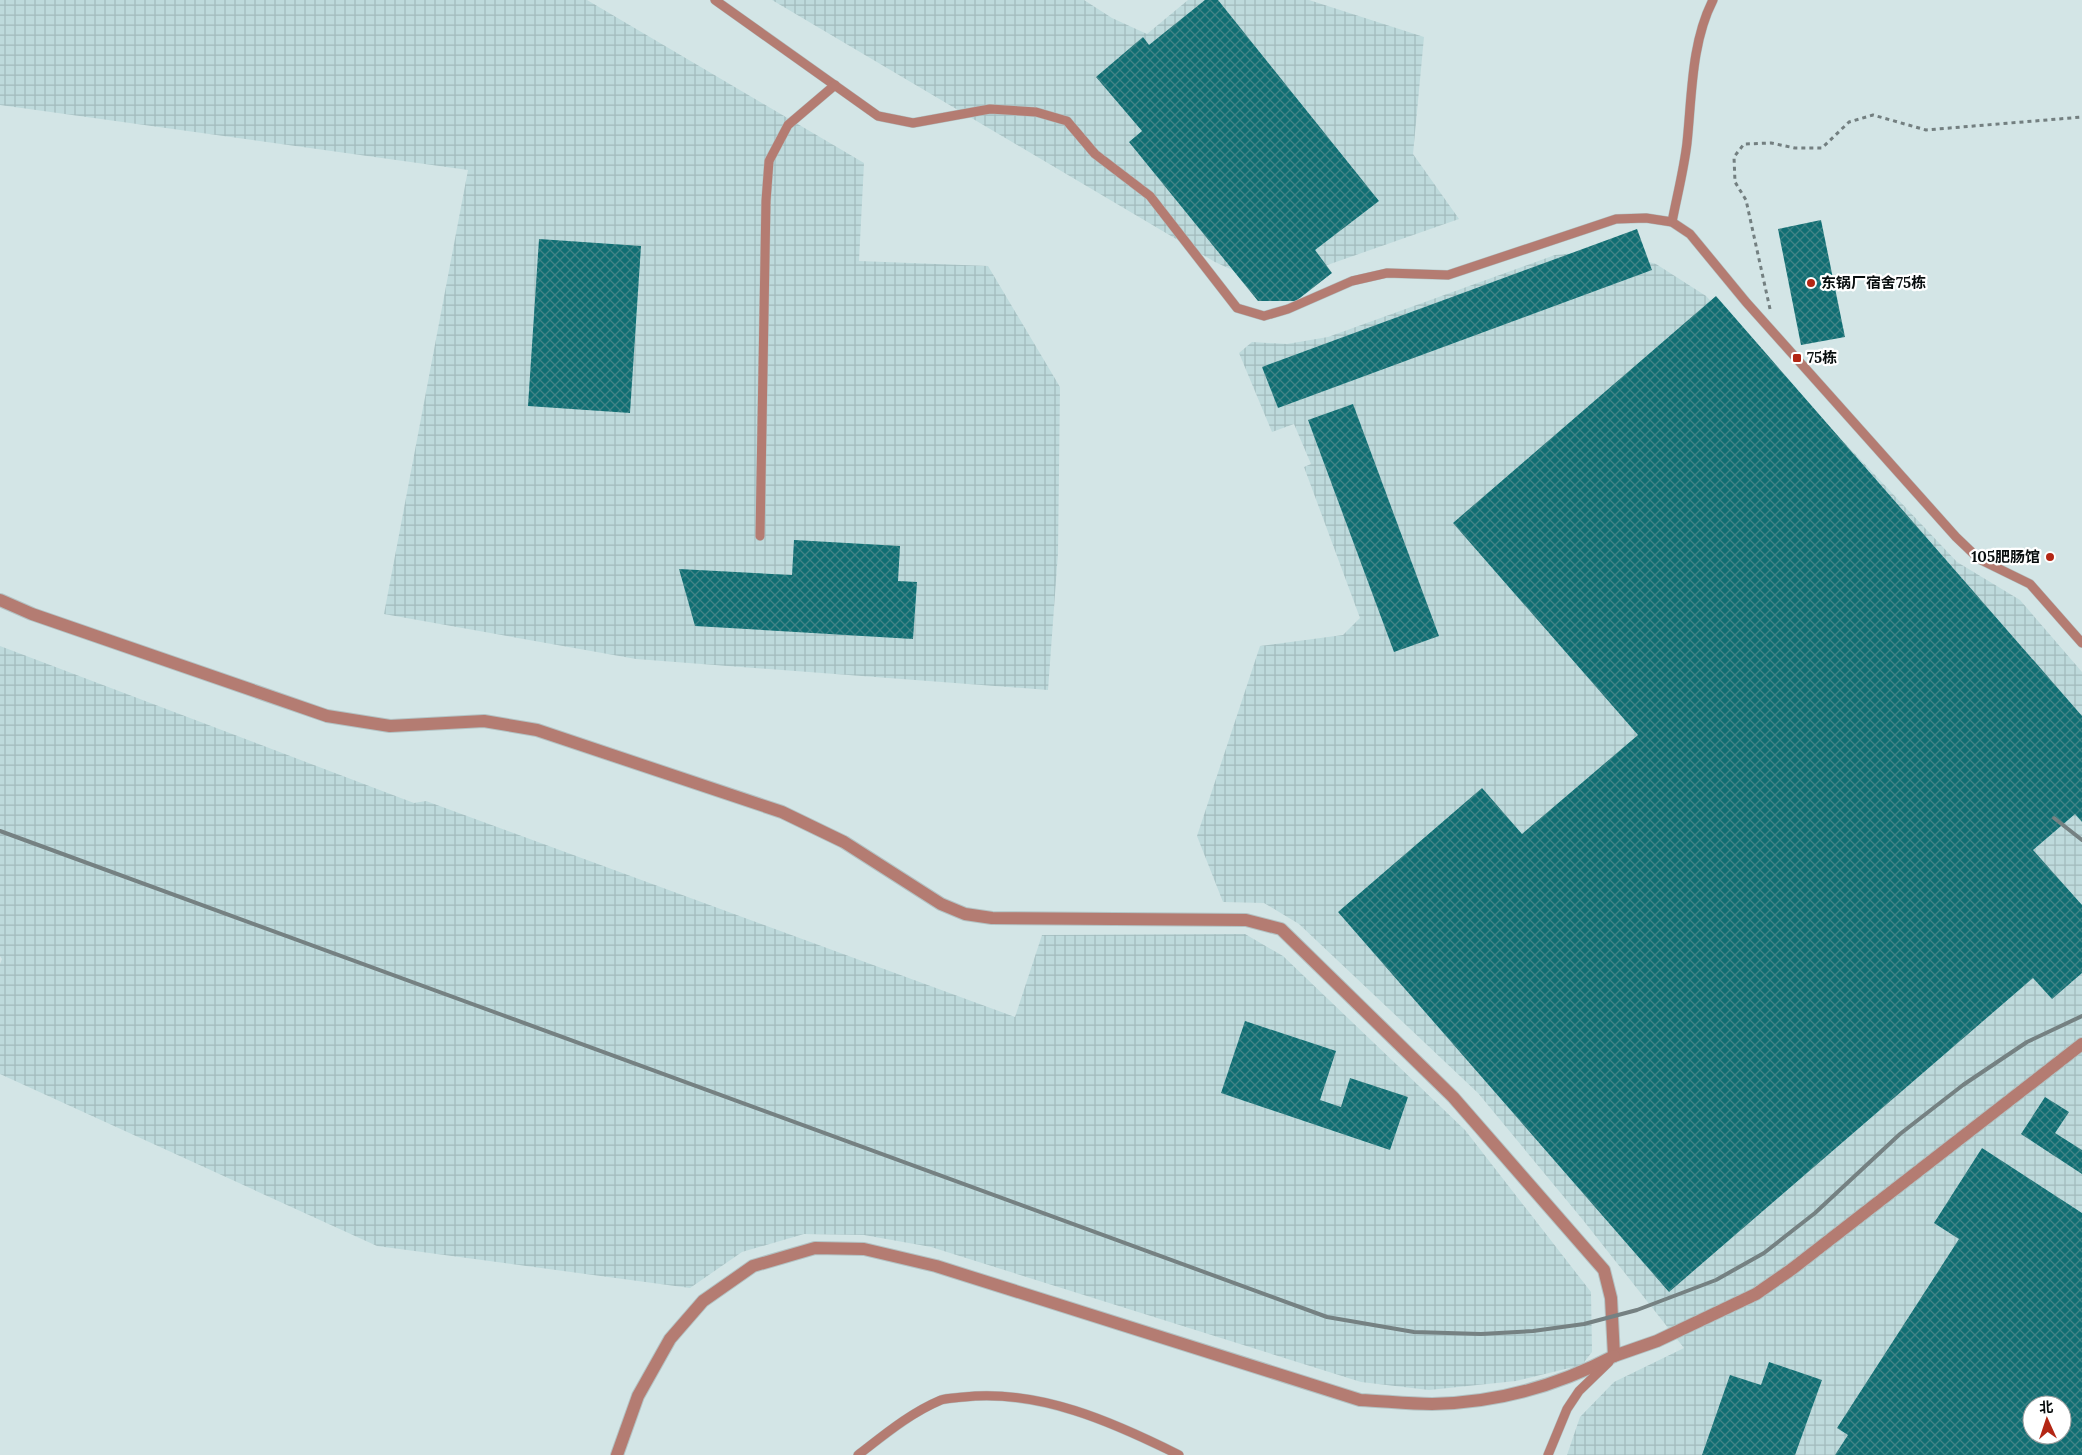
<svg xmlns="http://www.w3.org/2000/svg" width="2082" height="1455" viewBox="0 0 2082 1455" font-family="Lora,'Noto Sans SC',serif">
	<defs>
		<pattern id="industrial-grid" width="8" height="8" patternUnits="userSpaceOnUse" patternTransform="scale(1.25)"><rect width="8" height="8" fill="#bedadc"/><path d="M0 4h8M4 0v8" fill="none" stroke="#a2babc"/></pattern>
		<pattern id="building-cross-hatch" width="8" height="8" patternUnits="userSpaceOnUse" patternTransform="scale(1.25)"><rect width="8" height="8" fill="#106e73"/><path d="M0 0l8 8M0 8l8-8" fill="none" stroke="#428487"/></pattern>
	</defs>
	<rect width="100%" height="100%" fill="#d3e5e6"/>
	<g fill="url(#industrial-grid)" fill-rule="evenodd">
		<polygon points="0,0 587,0 864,163 859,261 988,266 1060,387 1058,553 1048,690 636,659 384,614 468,170 0,105"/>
		<polygon points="772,0 1084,0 1112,18 1147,34 1188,0 1309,0 1424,37 1413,154 1459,219 1313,270 1239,273 1215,262"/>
		<path d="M1608,250L1656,264L1706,296L1957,562L2020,600L2082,672V1455H1567L1580,1417L1614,1382L1684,1348L1583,1220L1478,1093L1299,924L1264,903L1223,902L1197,836L1260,646L1343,635L1360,618L1304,467L1311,464L1294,424L1272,432L1239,353L1252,342L1287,344L1328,337L1555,255ZM2032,1405H2062V1435H2032Z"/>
		<polygon points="0,646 414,803 426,801 1015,1017 1042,935 1245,934 1283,956 1465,1130 1591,1292 1592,1352 1582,1365 1516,1381 1429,1390 1361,1382 931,1247 864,1235 804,1234 742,1252 690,1288 377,1246 0,1074 0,964 2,959 0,956"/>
	</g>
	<g fill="url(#building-cross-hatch)" fill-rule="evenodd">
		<polygon points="1205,0 1218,0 1379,201 1315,250 1332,273 1296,301 1258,301 1129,142 1142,131 1096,77 1143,37 1149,45"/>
		<polygon points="1821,220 1845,337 1801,345 1778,229"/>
		<polygon points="1637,229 1652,270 1278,408 1262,367"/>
		<polygon points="539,239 641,246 630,413 528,406"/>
		<polygon points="1716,296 2082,716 2082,822 2075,814 2033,850 2082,905 2082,973 2052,999 2033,978 1669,1292 1338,912 1482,788 1522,834 1638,735 1453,523"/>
		<polygon points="1353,404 1439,636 1394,652 1308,420"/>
		<polygon points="794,540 900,546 898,581 917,582 913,639 695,626 679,569 792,575"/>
		<polygon points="1245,1021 1336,1051 1320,1100 1341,1107 1350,1078 1408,1097 1390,1150 1221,1093"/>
		<polygon points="2045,1097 2069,1112 2055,1133 2082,1150 2082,1174 2021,1134"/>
		<path d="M1982,1148L2082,1213V1455H1835L1848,1435L1837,1428L1959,1239L1934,1223ZM2032,1405H2062V1435H2032Z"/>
		<polygon points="1769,1362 1822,1380 1795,1455 1702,1455 1730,1375 1761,1385"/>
	</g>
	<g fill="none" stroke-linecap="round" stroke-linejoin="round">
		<defs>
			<g id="service">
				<polyline points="715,0 878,116 913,123 990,109 1036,112 1067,121 1095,154 1150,196 1237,308 1264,316 1288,309 1352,281 1387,273 1448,275 1616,219 1646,218 1672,222 1690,234 1746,302 1956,537 1979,559 2030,584 2082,643"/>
				<path d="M1672,222C1677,196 1684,169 1687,143C1692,96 1691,43 1713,0"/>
				<polyline points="760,536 766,201 769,161 788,125 835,85"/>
				<path d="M858,1455C884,1435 910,1413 941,1400C947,1398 956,1398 964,1397C1039,1389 1113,1422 1179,1455"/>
				<polyline points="1548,1455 1567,1409 1579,1391 1609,1362"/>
			</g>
			<polyline id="minor" points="0,600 32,614 327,716 390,726 484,721 537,730 782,812 844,842 941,904 965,914 992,918 1246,920 1281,929 1453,1097 1604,1270 1611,1298 1614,1356 1657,1341 1756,1294 1792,1269 2082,1044"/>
			<path id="tertiary" d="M617,1455L638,1396L670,1339L703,1301L753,1266L815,1248L864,1249L936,1266L1360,1400C1384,1401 1408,1404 1432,1404C1497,1403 1557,1386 1614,1356"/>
		</defs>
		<use href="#service" stroke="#b3c2c3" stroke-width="10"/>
		<use href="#minor" stroke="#b3c2c3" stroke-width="14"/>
		<use href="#tertiary" stroke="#b3c2c3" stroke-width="14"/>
		<polyline stroke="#737f80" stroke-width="3" stroke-dasharray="4 4" stroke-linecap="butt" points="1770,309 1746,200 1735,182 1734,157 1744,144 1771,143 1795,148 1822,148 1849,122 1873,115 1926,130 2082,117"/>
		<use href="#service" stroke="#b47c72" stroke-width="9"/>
		<use href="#minor" stroke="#b47c72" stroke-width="12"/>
		<use href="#tertiary" stroke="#b47c72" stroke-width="12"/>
		<g stroke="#758182" stroke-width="4">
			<polyline points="2054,818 2082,840"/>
			<polyline points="0,831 1327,1317 1414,1332 1481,1334 1533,1331 1584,1324 1637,1310 1716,1280 1764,1253 1815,1213 1900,1134 1963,1085 2027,1042 2082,1016"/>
		</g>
	</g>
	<g fill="#b32614" stroke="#fff" stroke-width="2">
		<circle cx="1811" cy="283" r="5"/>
		<rect x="1792" y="353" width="10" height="10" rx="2.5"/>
		<circle cx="2050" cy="557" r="5"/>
	</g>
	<g text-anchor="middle" stroke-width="4.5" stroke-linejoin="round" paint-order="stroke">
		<g font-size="15" font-weight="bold" fill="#080d0e" stroke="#fff" text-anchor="start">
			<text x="1821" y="288">东锅厂宿舍75栋</text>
			<text x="1807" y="363">75栋</text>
			<text x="2040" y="562" text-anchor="end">105肥肠馆</text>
		</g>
	</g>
	<g transform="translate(2047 1420) rotate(357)"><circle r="24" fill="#ffffff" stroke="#9c9e9f"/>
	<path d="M0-4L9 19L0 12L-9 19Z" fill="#b32614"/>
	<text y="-8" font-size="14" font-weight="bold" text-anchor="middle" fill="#080d0e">北</text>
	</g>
</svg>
